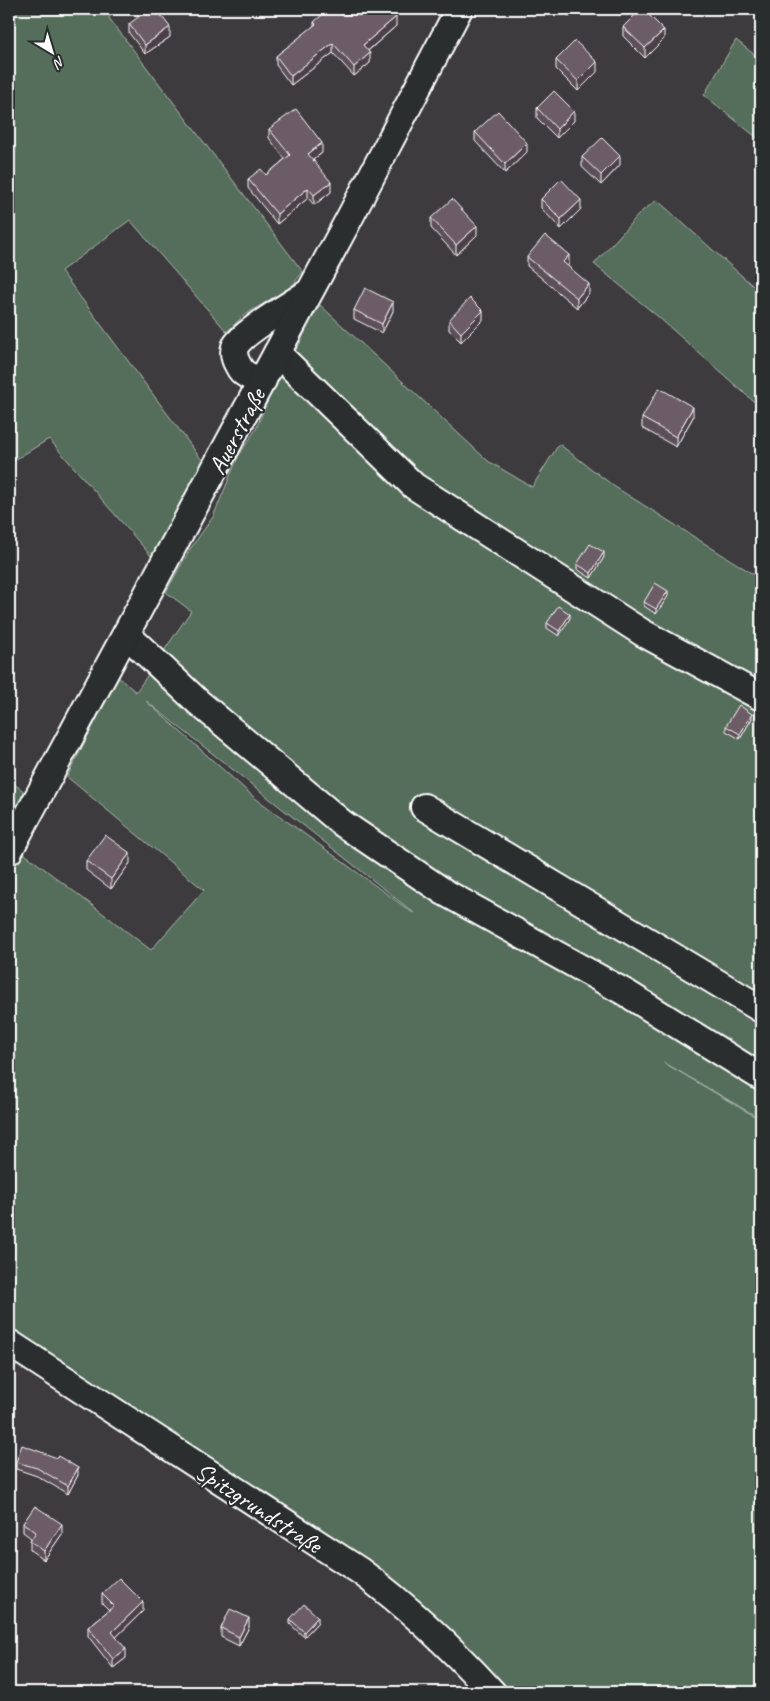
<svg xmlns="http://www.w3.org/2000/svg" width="770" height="1701" viewBox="0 0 770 1701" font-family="Caveat,sans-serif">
	<rect width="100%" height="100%" fill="#3e3b3f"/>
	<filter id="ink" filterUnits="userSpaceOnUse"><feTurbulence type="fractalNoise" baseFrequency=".02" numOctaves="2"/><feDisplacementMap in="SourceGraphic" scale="10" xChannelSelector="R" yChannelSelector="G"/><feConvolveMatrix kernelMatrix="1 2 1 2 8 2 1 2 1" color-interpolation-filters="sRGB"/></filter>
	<g filter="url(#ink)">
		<g fill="#556e5b" stroke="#aab6ad" fill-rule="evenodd">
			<polygon points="9,9 114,9 109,18 303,272 291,287 243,316 227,332 130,220 61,271 207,467 152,557 49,439 13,461 9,456"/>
			<polygon points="736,40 761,60 761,141 704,95"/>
			<polygon points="657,200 761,293 761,408 656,315 594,264 641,212"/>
			<path d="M318,303L488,461L532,487L559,444L615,487L761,579V1119L663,1062L761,1120V1692H513L423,1607L9,1335V842L151,950L204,890L67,777L118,677L136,692L191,611L166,592L190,549L213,517L238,457L256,429L270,395L300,343ZM146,701L413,912V913L255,798Z"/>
			<polygon points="9,780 26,793 9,823"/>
		</g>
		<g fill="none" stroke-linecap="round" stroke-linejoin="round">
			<defs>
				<g id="minor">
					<polyline points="277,353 414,486 643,633 761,697"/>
					<path d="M263,380C251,377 243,376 238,365C235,360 233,353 235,347C241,333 292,304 306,294"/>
					<polyline points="126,634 198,702 342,823 444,892 626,993 761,1077"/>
					<polyline points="424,807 761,1009"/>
					<polyline points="9,851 349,219 459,9"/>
					<path d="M9,1343L360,1571C410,1608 450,1646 492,1692"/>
				</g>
			</defs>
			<use href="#minor" stroke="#fff" stroke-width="30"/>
			<use href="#minor" stroke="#2a2d2e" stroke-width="26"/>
		</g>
		<g fill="#5d4f58" stroke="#fff">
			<polygon points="390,9 396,26 368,51 370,63 354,76 333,53 291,85 276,65 276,56 314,26 314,22 347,14"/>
			<polygon points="561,9 578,9 570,17"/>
			<polygon points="129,24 170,37 145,54 129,33"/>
			<polygon points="623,27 664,39 645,58 623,36"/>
			<polygon points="556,60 597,72 578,91 556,69"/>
			<polygon points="537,108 574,121 557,138 537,118"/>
			<polygon points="269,129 322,153 313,160 331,192 314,205 308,198 277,224 248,188 248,179 266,175 285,159 269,138"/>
			<polygon points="475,132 527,152 505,173 475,141"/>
			<polygon points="582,157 620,165 601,185 582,167"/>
			<polygon points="541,199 581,209 561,229 541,208"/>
			<polygon points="431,218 477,235 456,255 431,228"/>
			<polygon points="527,257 569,264 567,266 589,293 577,308 527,266"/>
			<polygon points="354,310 393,311 382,333 354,319"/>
			<polygon points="449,320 483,320 461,342 449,330"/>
			<polygon points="693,417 676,447 642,428 642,418"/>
			<polygon points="604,557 591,578 577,569 577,564"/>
			<polygon points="668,596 656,614 644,606 644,602"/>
			<polygon points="570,618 559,636 547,628 547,623"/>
			<polygon points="752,718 740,739 726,731 726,726"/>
			<polygon points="86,861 130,863 111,889 86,870"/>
			<polygon points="16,1462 78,1475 68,1494 37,1476 16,1469"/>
			<polygon points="23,1523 62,1534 44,1560 30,1550 30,1541 31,1538 23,1532"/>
			<polygon points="102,1594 143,1611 116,1637 126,1658 113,1668 88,1636 88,1627 109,1610 102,1603"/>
			<polygon points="290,1619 318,1622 304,1637 290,1624"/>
			<polygon points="249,1627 239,1646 221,1637 221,1628"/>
		</g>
		<g fill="#4c4047" stroke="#fff">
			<polygon points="570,9 578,9 570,17"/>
			<polygon points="396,17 396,26 363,55 363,45"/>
			<polygon points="170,27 170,37 145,54 145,45"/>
			<polygon points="664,30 664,39 645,58 645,48"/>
			<polygon points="333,43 333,53 291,85 291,76"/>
			<polygon points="370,53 370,63 354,76 354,67"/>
			<polygon points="597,62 597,72 578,91 578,81"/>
			<polygon points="574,111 574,121 557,138 557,129"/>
			<polygon points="322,143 322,153 308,163 308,154"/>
			<polygon points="527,143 527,152 505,173 505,164"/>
			<polygon points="620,156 620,165 601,185 601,175"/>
			<polygon points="331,182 331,192 314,205 314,195"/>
			<polygon points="308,188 308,198 277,224 277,214"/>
			<polygon points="581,200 581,209 561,229 561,219"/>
			<polygon points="477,226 477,235 456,255 456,245"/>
			<polygon points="569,255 569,264 563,272 563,262"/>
			<polygon points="589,284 589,293 577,308 577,298"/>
			<polygon points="393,302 393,311 382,333 382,324"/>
			<polygon points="483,311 483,320 461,342 461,333"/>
			<polygon points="693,407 693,417 676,447 676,437"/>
			<polygon points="604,552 604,557 591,578 591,573"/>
			<polygon points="668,591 668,596 656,614 656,609"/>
			<polygon points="570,614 570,618 559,636 559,631"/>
			<polygon points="752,714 752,718 740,739 740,734"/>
			<polygon points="130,853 130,863 111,889 111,879"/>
			<polygon points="11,1428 11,1433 9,1438 9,1433"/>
			<polygon points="78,1468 78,1475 68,1494 68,1486"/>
			<polygon points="62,1524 62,1534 44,1560 44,1551"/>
			<polygon points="143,1602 143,1611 112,1641 112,1632"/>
			<polygon points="318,1617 318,1622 304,1637 304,1632"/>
			<polygon points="249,1618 249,1627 239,1646 239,1637"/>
			<polygon points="126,1649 126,1658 113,1668 113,1659"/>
		</g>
		<g fill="#6c5c66" stroke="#fff">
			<polygon points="149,9 156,9 170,27 145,45 129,24"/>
			<polygon points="329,9 342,9 347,14 353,9 390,9 396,17 363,45 370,53 354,67 333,43 291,76 276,56 316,24 314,22"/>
			<polygon points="641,9 643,9 664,30 645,48 623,27"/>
			<polygon points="575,41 597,62 578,81 556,60"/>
			<polygon points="554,91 574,111 557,129 537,108"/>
			<polygon points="296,109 322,143 308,154 331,182 314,195 308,188 277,214 248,179 261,169 266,175 290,155 269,129"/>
			<polygon points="498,111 527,143 505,164 475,132"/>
			<polygon points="602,138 620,156 601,175 582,157"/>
			<polygon points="561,179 581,200 561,219 541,199"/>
			<polygon points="452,199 477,226 456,245 431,218"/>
			<polygon points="545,235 569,255 563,262 589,284 577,298 527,257"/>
			<polygon points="365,288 393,302 382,324 354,310"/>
			<polygon points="470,298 483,311 461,333 449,320"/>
			<polygon points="659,388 693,407 676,437 642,418"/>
			<polygon points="590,544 604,552 591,573 577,564"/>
			<polygon points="655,583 668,591 656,609 644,602"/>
			<polygon points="558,606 570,614 559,631 547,623"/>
			<polygon points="739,705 752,714 740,734 726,726"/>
			<polygon points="105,835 130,853 111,879 86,861"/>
			<polygon points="22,1445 57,1458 58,1456 78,1468 68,1486 37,1468 16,1462"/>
			<polygon points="35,1506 62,1524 44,1551 30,1541 36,1532 23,1523"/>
			<polygon points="119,1578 143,1602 112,1632 126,1649 113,1659 88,1627 114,1606 102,1594"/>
			<polygon points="304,1604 318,1617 304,1632 290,1619"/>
			<polygon points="230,1609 249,1618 239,1637 221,1628"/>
		</g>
	</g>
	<g text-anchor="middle" stroke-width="4.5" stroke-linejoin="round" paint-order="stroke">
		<g font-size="25" fill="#fff" stroke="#2a2d2e">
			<text transform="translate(236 431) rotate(-62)" y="9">Auerstraße</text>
			<text transform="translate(259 1507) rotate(33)" y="9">Spitzgrundstraße</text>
		</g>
	</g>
	<rect width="770" height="1701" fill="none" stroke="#2a2d2e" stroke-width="30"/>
	<rect x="15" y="15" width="740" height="1671" fill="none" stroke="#fff" stroke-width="2" filter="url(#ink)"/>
	<g transform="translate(52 52) rotate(142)" stroke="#2a2d2e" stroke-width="4" paint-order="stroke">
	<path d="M0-4L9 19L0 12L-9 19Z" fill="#ffffff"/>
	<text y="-8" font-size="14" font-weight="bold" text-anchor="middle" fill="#ffffff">N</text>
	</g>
</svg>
